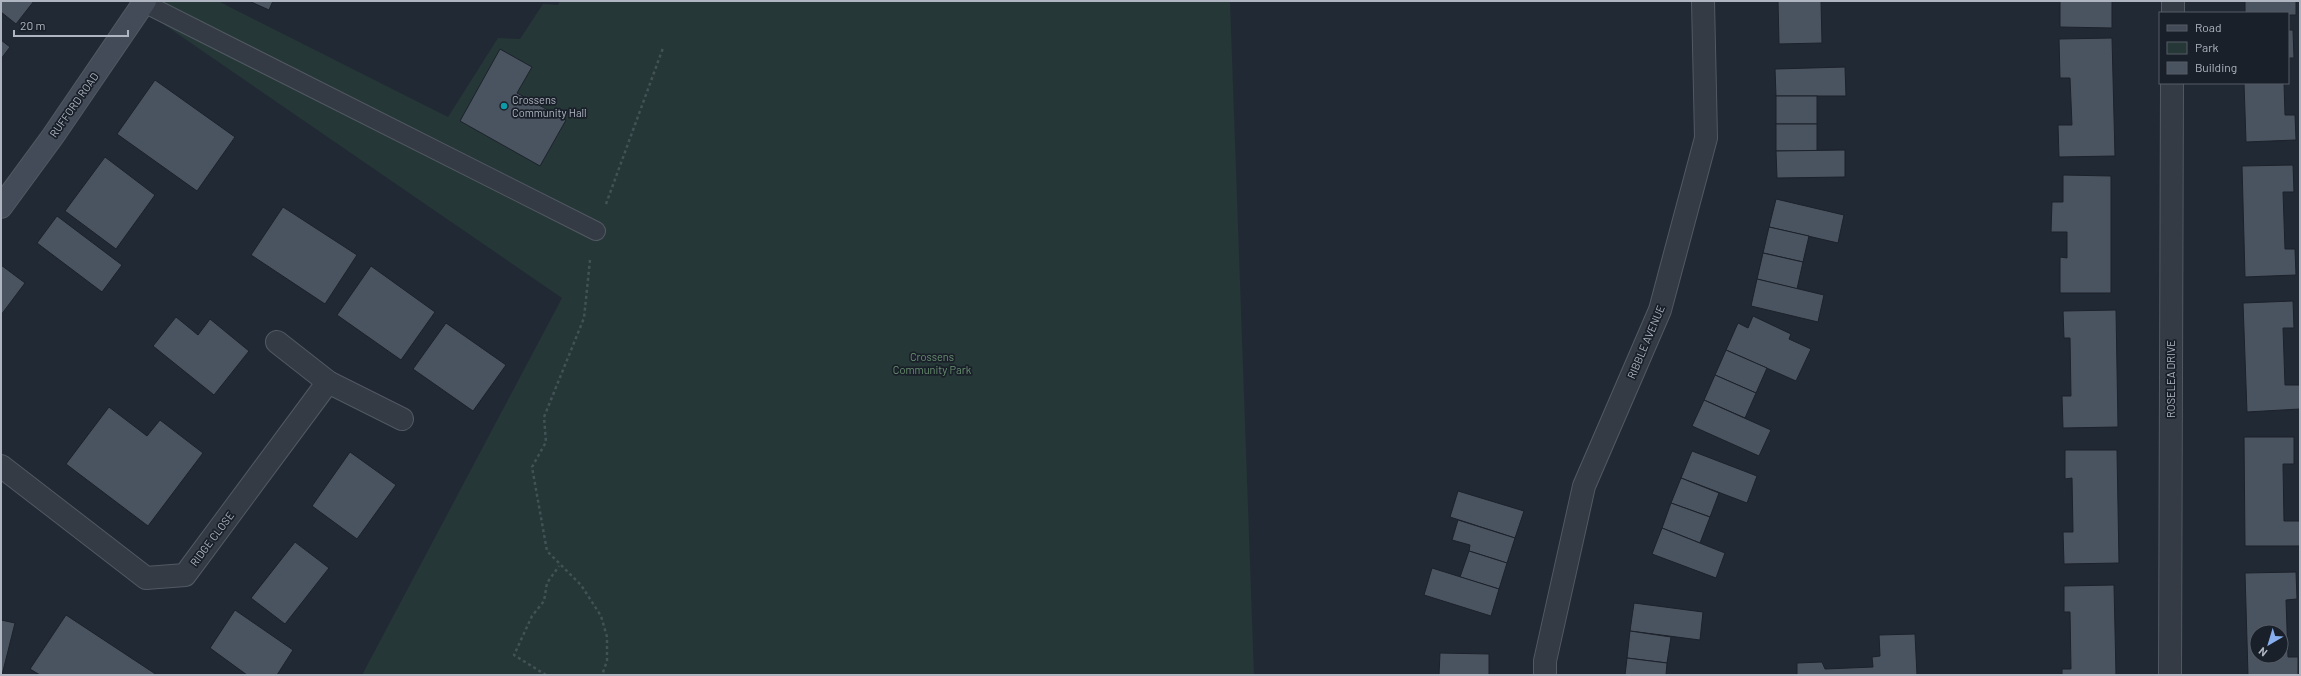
<svg xmlns="http://www.w3.org/2000/svg" width="2301" height="676" viewBox="0 0 2301 676" font-family="Barlow,sans-serif">
	<rect width="100%" height="100%" fill="#212934"/>
	<polygon fill="#263737" points="163,1 218,1 448,117 498,38 520,39 543,4 558,5 560,1 1230,1 1254,675 362,675 562,298 153,17"/>
	<g fill="#4a5360" stroke="#1c222b" fill-rule="evenodd">
		<polygon points="1,1 34,1 16,24 1,12"/>
		<polygon points="249,1 273,1 269,10"/>
		<polygon points="1778,1 1821,1 1822,43 1779,44"/>
		<polygon points="2060,1 2112,1 2112,28 2060,27"/>
		<polygon points="2245,1 2296,1 2296,15 2288,15 2288,13 2245,13"/>
		<polygon points="2288,30 2293,30 2294,58 2288,58"/>
		<polygon points="2112,38 2115,156 2059,157 2058,125 2072,125 2070,78 2060,78 2059,39"/>
		<polygon points="1,40 10,47 1,59"/>
		<polygon points="500,49 532,67 517,93 566,120 540,166 460,121"/>
		<polygon points="1845,67 1846,96 1776,96 1775,69"/>
		<polygon points="155,80 235,137 197,191 117,134"/>
		<polygon points="2244,83 2284,83 2285,115 2295,115 2296,140 2246,142"/>
		<rect x="1776" y="96" width="41" height="28"/>
		<rect x="1776" y="124" width="41" height="27"/>
		<polygon points="1845,150 1845,177 1777,178 1776,151"/>
		<polygon points="105,157 155,195 116,249 65,211"/>
		<polygon points="2293,165 2294,192 2283,192 2285,249 2295,249 2296,275 2245,277 2242,166"/>
		<polygon points="2063,175 2111,176 2111,293 2060,293 2060,257 2067,258 2067,232 2051,232 2052,202 2063,202"/>
		<polygon points="1776,199 1844,215 1838,243 1769,227"/>
		<polygon points="283,207 357,255 325,304 251,255"/>
		<polygon points="57,216 122,265 102,292 37,243"/>
		<polygon points="1769,227 1809,236 1803,262 1763,253"/>
		<polygon points="1763,253 1803,262 1797,289 1757,279"/>
		<polygon points="1,265 25,283 1,315"/>
		<polygon points="371,266 435,312 401,360 337,315"/>
		<polygon points="1757,279 1824,295 1818,322 1751,306"/>
		<polygon points="2293,301 2294,328 2283,328 2285,385 2300,385 2300,409 2247,412 2243,303"/>
		<polygon points="2116,310 2118,427 2063,428 2062,396 2071,396 2070,338 2064,338 2063,311"/>
		<polygon points="1753,316 1791,334 1789,339 1811,349 1796,381 1726,350 1738,323 1748,328"/>
		<polygon points="176,317 198,335 210,319 249,351 214,395 153,346"/>
		<polygon points="446,323 506,365 473,411 413,369"/>
		<polygon points="1726,350 1767,368 1756,393 1715,375"/>
		<polygon points="1715,375 1756,393 1745,418 1704,400"/>
		<polygon points="1704,400 1771,430 1759,456 1692,426"/>
		<polygon points="109,407 147,436 160,420 203,453 148,526 66,464"/>
		<polygon points="2244,437 2294,437 2294,464 2283,464 2284,521 2300,521 2300,546 2245,546"/>
		<polygon points="2065,450 2117,450 2119,563 2064,564 2063,532 2073,532 2072,478 2065,479"/>
		<polygon points="1692,451 1757,476 1747,503 1681,478"/>
		<polygon points="350,452 396,485 357,539 312,506"/>
		<polygon points="1681,478 1719,493 1710,517 1671,503"/>
		<polygon points="1458,491 1524,511 1515,538 1450,517"/>
		<polygon points="1671,503 1710,517 1700,543 1662,528"/>
		<polygon points="1458,520 1515,538 1507,563 1469,551 1470,545 1452,540"/>
		<polygon points="1662,528 1725,553 1716,578 1652,554"/>
		<polygon points="295,542 329,568 285,624 251,598"/>
		<polygon points="1469,551 1507,563 1499,589 1460,577"/>
		<polygon points="1432,568 1499,589 1491,616 1424,595"/>
		<path d="M2296,572L2297,599L2286,600L2288,657H2298V675H2248L2245,573ZM2257,632H2281V656H2257Z"/>
		<polygon points="2114,585 2116,675 2062,675 2062,669 2071,669 2070,612 2064,612 2064,586"/>
		<polygon points="1634,603 1703,612 1700,640 1630,631"/>
		<polygon points="235,610 293,650 277,675 247,675 210,648"/>
		<polygon points="66,615 157,675 40,675 30,669"/>
		<polygon points="1,620 15,623 2,675 1,675"/>
		<polygon points="1630,631 1671,637 1667,663 1627,658"/>
		<polygon points="1915,634 1917,675 1797,675 1797,663 1822,662 1825,669 1873,667 1872,657 1880,656 1879,635"/>
		<polygon points="1440,653 1489,654 1489,675 1439,675"/>
		<polygon points="1627,658 1667,663 1666,675 1625,675"/>
	</g>
	<g fill="none" stroke-linecap="round" stroke-linejoin="round">
		<defs>
			<polyline id="service" points="144,3 596,231"/>
			<g id="minor">
				<polyline points="2173,13 2173,1"/>
				<polyline points="277,342 328,382 402,419"/>
				<polyline points="1,466 146,578 185,575 328,382"/>
				<polyline points="1545,675 1545,661 1584,486 1660,310 1706,138 1703,1"/>
				<polyline points="2170,675 2172,83"/>
			</g>
			<polyline id="secondary" points="1,207 53,136 145,1"/>
		</defs>
		<use href="#service" stroke="#525963" stroke-width="20"/>
		<use href="#minor" stroke="#525963" stroke-width="24"/>
		<use href="#secondary" stroke="#525963" stroke-width="24"/>
		<g stroke="#425255" stroke-width="2.5" stroke-dasharray="3 3" stroke-linecap="butt">
			<polyline points="606,204 663,48"/>
			<polyline points="590,260 584,318 544,417 546,442 532,467 547,551 581,585 601,616 607,637 607,661 602,675"/>
			<polyline points="546,675 514,655 532,616 544,601 547,583 559,566"/>
		</g>
		<use href="#service" stroke="#343b45" stroke-width="18"/>
		<use href="#minor" stroke="#343b45" stroke-width="22"/>
		<use href="#secondary" stroke="#434b58" stroke-width="22"/>
	</g>
	<circle fill="#0f9aa8" stroke="#1a2029" stroke-width="1.5" cx="504" cy="106" r="4"/>
	<g text-anchor="middle" stroke-width="3.5" stroke-linejoin="round" paint-order="stroke">
		<g font-size="11" fill="#afb6c2" stroke="#1a2029" text-anchor="start">
			<text x="512" y="104">Crossens<tspan x="512" dy="13">Community Hall</tspan></text>
		</g>
		<g font-size="11" fill="#afb6c2" stroke="#1a2029">
			<text transform="translate(74 105) rotate(-55)" y="4">RUFFORD ROAD</text>
			<text transform="translate(1646 342) rotate(-67)" y="4">RIBBLE AVENUE</text>
			<text transform="translate(2171 379) rotate(-90)" y="4">ROSELEA DRIVE</text>
			<text transform="translate(212 539) rotate(-53)" y="4">RIDGE CLOSE</text>
		</g>
		<g font-size="11" fill="#699071" stroke="#1a2029">
			<text x="932" y="361">Crossens<tspan x="932" dy="13">Community Park</tspan></text>
		</g>
	</g>
	<rect width="2301" height="676" fill="none" stroke="#afb6c2" stroke-width="4"/>
	<rect x="2159" y="12" width="130" height="72" fill="#1a2029" stroke="#565c66"/>
	<rect x="2167" y="25" width="20" height="6" fill="#434b58" stroke="#565c66"/>
	<text x="2195" y="32" font-size="12" fill="#afb6c2">Road</text>
	<rect x="2167" y="42" width="20" height="12" fill="#263737" stroke="#565c66"/>
	<text x="2195" y="52" font-size="12" fill="#afb6c2">Park</text>
	<rect x="2167" y="62" width="20" height="12" fill="#4a5360" stroke="#565c66"/>
	<text x="2195" y="72" font-size="12" fill="#afb6c2">Building</text>
	<g transform="translate(2269 644) rotate(218)"><circle r="19" fill="#1a2029" stroke="#565c66"/>
	<path d="M0-3L7 15L0 10L-7 15Z" fill="#88afed"/>
	<text y="-6" font-size="11" font-weight="bold" text-anchor="middle" fill="#afb6c2">N</text>
	</g>
	<path d="M14 30v6h114v-6" fill="none" stroke="#afb6c2" stroke-width="2"/>
	<text x="20" y="30" font-size="12" fill="#afb6c2" stroke="#1a2029" stroke-width="3" paint-order="stroke">20 m</text>
</svg>
